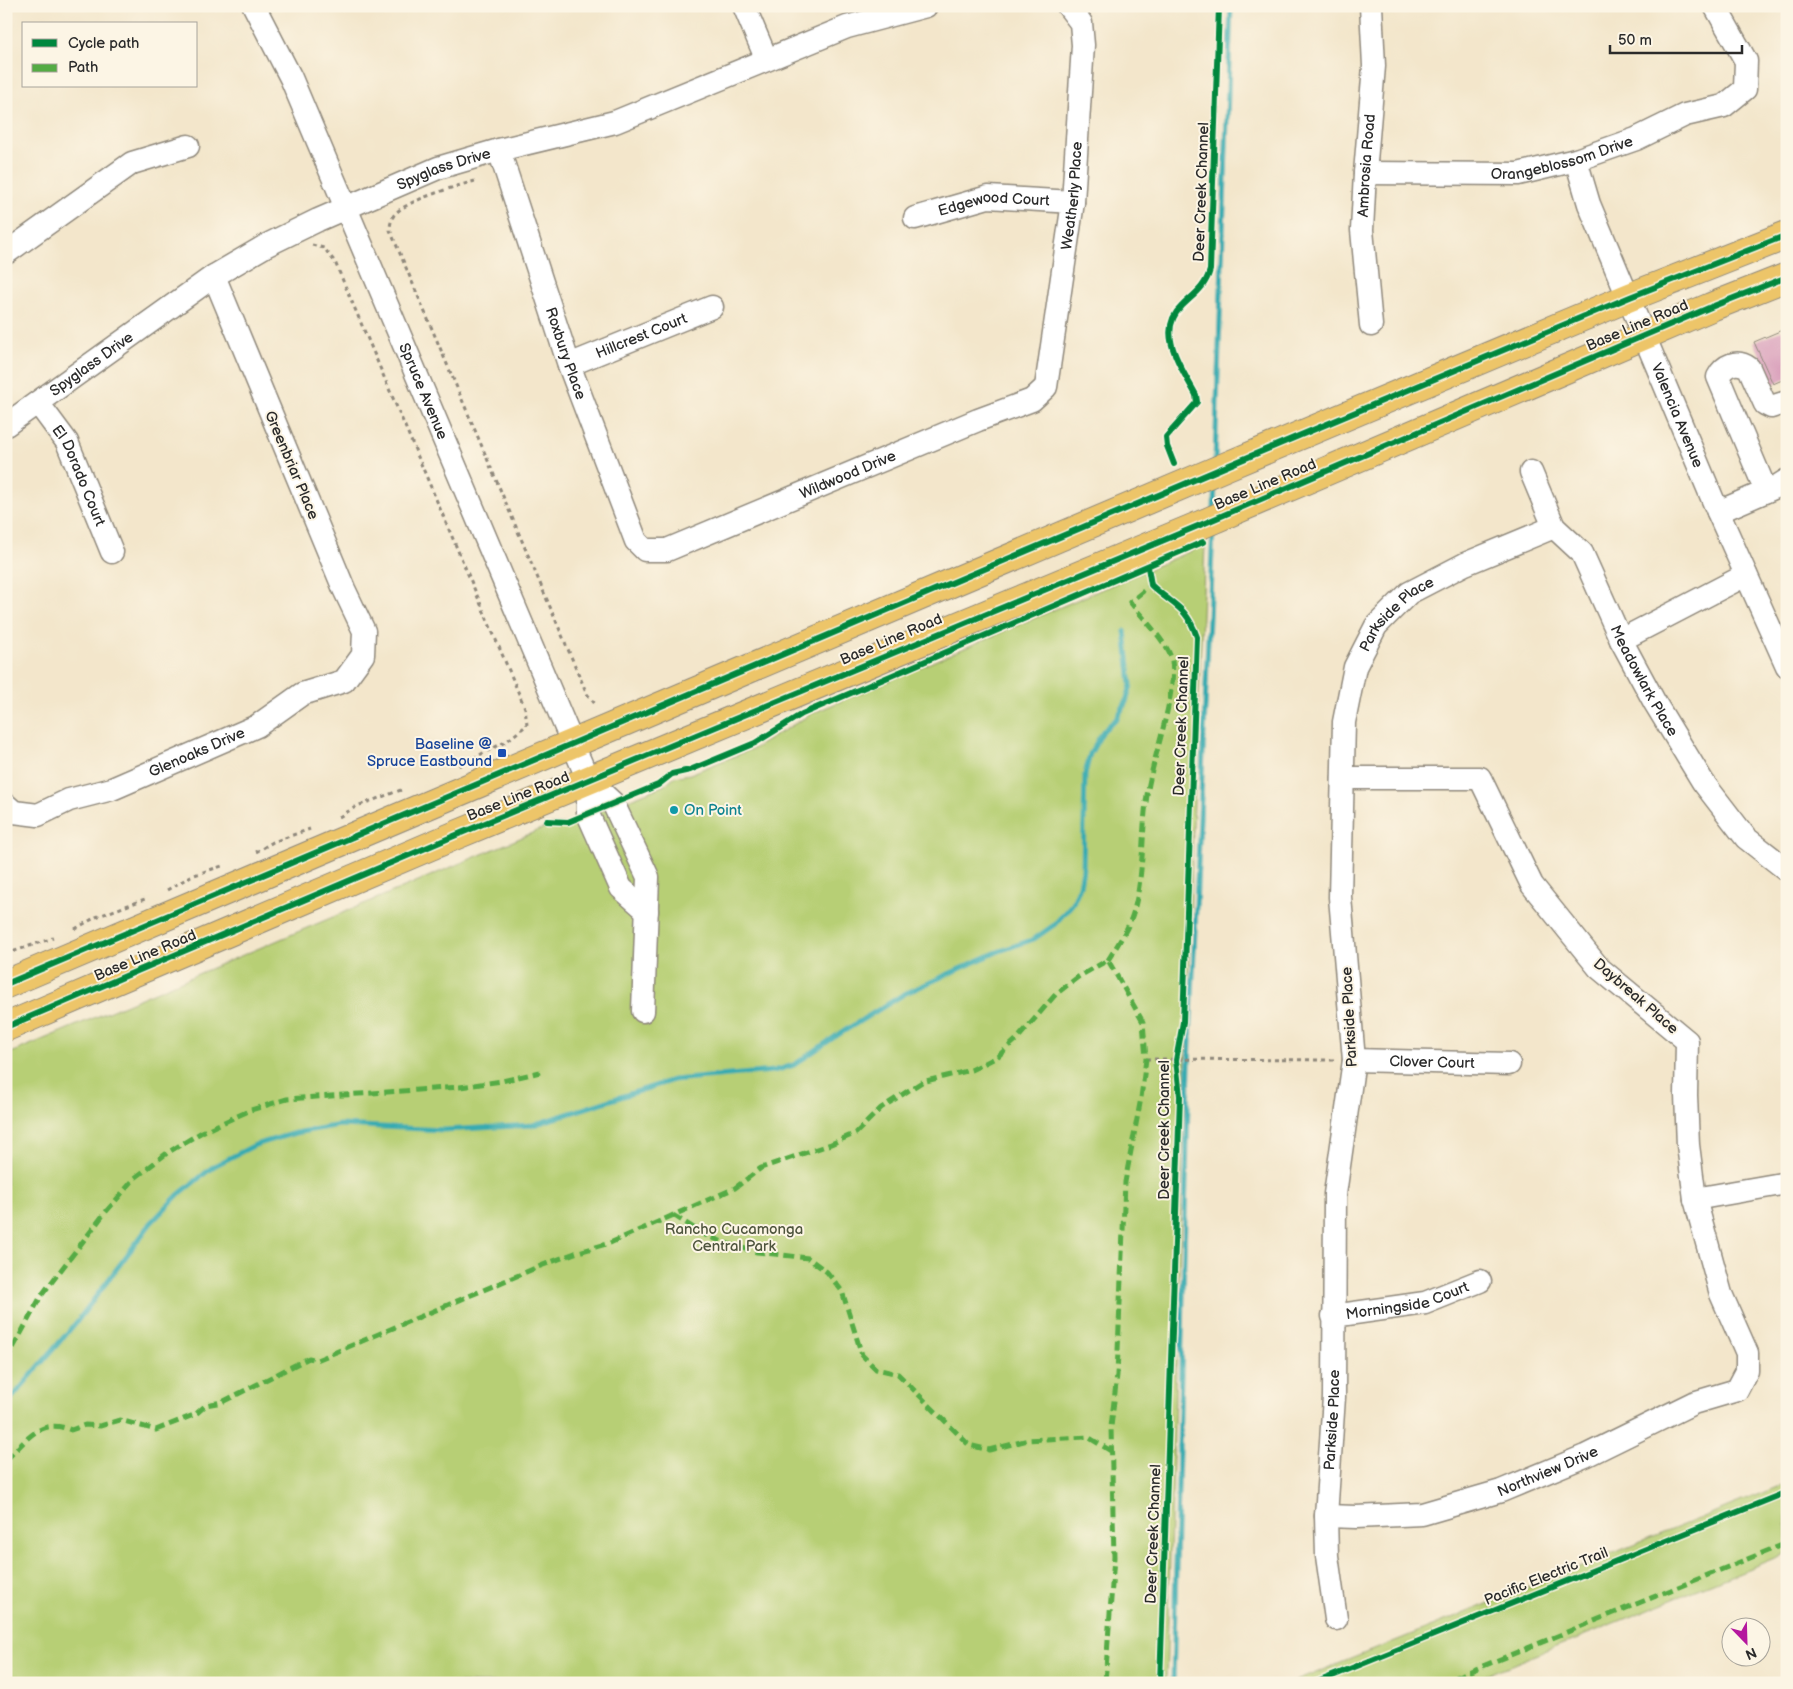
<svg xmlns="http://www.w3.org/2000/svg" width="1793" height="1689" viewBox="0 0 1793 1689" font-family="'Balsamiq Sans',sans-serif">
	<rect width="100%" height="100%" fill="#fcf5e5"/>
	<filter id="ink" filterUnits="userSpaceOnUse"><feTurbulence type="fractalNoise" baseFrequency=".02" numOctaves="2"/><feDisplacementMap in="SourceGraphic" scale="10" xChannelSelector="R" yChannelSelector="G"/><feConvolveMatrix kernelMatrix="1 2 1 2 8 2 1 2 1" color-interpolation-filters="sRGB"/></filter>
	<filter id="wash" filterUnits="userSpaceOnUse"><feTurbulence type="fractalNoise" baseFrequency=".0096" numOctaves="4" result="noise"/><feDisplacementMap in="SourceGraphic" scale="20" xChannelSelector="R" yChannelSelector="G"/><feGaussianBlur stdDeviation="1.12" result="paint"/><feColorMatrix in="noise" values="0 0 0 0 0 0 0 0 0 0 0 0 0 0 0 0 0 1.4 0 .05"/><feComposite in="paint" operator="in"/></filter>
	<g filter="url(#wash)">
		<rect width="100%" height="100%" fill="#f3e6cb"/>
		<g fill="#b7cf74" stroke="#717d50">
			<polygon points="1205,545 1192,853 1166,1683 6,1683 6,1055 551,825 570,824 665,785 674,777 690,774 755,748 811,714"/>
			<polygon points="1787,1483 1787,1553 1467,1683 1291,1683"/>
		</g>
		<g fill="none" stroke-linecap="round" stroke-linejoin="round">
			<g stroke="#39abb1" stroke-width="5">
				<polyline points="1215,461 1231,6"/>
				<polyline points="1214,511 1215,482"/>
				<polyline points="6,1405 79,1319 151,1223 178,1195 214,1166 255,1145 295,1133 340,1125 444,1130 533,1125 673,1080 774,1071 794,1065 836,1036 904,994 997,952 1034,939 1054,925 1073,903 1080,886 1083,869 1085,774 1090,754 1103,731 1117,718 1126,702 1131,685 1125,631"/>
				<polyline points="1173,1683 1189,1063 1213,529"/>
			</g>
		</g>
		<g id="blocks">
			<polygon fill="#d99fbb" points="1787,328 1787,378 1773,384 1754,342"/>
		</g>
	</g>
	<g filter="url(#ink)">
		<use href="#blocks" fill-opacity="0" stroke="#8f887b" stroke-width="1"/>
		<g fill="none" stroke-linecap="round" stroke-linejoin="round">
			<defs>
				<g id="minor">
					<path id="s1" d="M254,6L291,78L588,780L613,803L648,877L643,1011"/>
					<polyline points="744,6 766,58"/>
					<path id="s2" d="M499,150L569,365L636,541L645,550H667L978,420L1032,400L1046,387L1073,202L1083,45L1081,23L1068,6"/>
					<path id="s3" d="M1576,160L1589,204L1718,512L1787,666"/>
					<path id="s4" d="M1365,173L1518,174L1576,160L1636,139L1685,115L1724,106L1745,89L1746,61L1715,6"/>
					<path id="s5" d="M915,218L988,197L1073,202"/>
					<polyline points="6,253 132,163 188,146"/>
					<path id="s6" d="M1371,325L1362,230L1365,173L1374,66L1371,6"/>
					<path id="s7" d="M569,365L712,307"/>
					<path id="s8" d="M38,403L67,442L112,552"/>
					<path id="s9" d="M6,425L214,276L267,245L318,220L438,168L499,150L615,122L847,27L926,6"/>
					<path id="s10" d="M1531,472L1554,527L1582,553L1621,640L1655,703L1703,782L1746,838L1787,870"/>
					<path d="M1766,491L1718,377C1724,365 1737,359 1749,368L1765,404L1771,407L1787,402"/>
					<polyline points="1718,512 1776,487 1787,480"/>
					<polyline points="1621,640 1746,575"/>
					<polyline points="588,780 588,814 621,888 647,911"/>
					<path id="s11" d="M6,805L14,812L38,815L69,800L112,789L257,726L302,694L344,681L363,655L364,631L344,589L214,276"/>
					<path id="s12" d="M1354,1060L1509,1064"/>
					<polyline points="1695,1199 1787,1183"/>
					<path id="s13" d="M1333,1316L1425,1303L1480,1281"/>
					<path id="s14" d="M1326,1516L1356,1517L1422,1514L1501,1491L1585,1456L1693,1403L1737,1390L1747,1371V1353L1721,1294L1695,1199L1688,1145L1686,1095L1687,1041L1599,968L1532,885L1480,778H1343"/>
					<path id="s15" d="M1336,1619L1327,1556L1326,1516L1334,1397L1335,1194L1354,1060L1340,897L1344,722L1355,667L1376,626L1409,593L1465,564L1554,527"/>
				</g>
				<g id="major">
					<polyline points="6,984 1227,466 1630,297 1787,235"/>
					<polyline points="6,1027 454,836 1205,523 1711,307 1787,277"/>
				</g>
			</defs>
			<use href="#minor" stroke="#8f887b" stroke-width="25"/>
			<use href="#major" stroke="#8f887b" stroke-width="30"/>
			<g stroke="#8f887b" stroke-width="3" stroke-dasharray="4 4" stroke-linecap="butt">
				<path d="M475,181C456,186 405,201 394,215C391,220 390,225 390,230L587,694L596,705"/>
				<polyline points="312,245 324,248 335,262 525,708 527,725 507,741 458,766"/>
				<polyline points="339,817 357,806 401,790"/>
				<polyline points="256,852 273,842 310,829"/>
				<polyline points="167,890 191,876 225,865"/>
				<polyline points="75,929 96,917 145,899"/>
				<polyline points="6,954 53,938"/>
				<polyline points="1146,1059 1336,1060"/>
			</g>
			<use href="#minor" stroke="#fff" stroke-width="22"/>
			<use href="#major" stroke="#edc569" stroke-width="28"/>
			<g stroke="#54ab44" stroke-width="5" stroke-dasharray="10 5" stroke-linecap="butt">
				<path d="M1108,960C1118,944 1129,928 1134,910C1145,870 1141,829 1148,789C1154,755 1177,692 1172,661C1169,644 1141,616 1130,602L1151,585"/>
				<polyline points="673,1215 705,1235 728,1244 757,1252 808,1258 827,1272 842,1291 862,1355 876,1369 898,1374 969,1445 989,1450 1028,1440 1088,1437 1111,1451"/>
				<polyline points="6,1361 41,1296 104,1214 135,1178 167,1153 202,1132 251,1110 287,1099 460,1087 502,1081 540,1072"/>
				<path d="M6,1460C27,1440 40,1417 71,1430L85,1425L100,1426L120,1420L156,1430L196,1414L206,1405L222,1402L309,1358L317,1360L538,1267L575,1253L610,1243L735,1188L761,1168L831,1144L856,1133L881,1108L922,1082L971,1070L997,1057L1018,1038L1056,994L1078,977L1108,960L1143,1022L1146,1059L1141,1098L1125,1182L1117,1375L1111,1427L1114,1557L1105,1683"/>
				<polyline points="1441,1683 1787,1543"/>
			</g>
			<defs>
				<g id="cycleway">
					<path d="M1174,464L1167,446L1166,437L1197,402L1196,395C1183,370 1154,332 1182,306C1194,294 1205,288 1210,270L1219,6"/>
					<path d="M1148,567L1151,585C1173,606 1186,605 1197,637L1183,1022L1176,1060L1180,1096L1160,1683"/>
					<polyline points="547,821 568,822 658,785 672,774 690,770 755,743 802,714 1203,542"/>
					<polyline points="6,984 1227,466 1630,297 1787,235"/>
					<polyline points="6,1027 454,836 1205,523 1711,307 1787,277"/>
					<polyline points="1315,1683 1787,1492"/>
				</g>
			</defs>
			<use href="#cycleway" stroke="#fcf5e5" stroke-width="9"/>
			<use href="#cycleway" stroke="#00873e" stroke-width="6"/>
		</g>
	</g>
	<rect fill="#1a4fb4" stroke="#fcf5e5" stroke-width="2" x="497" y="748" width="10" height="10" rx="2.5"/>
	<circle fill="#0f9aa8" stroke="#fcf5e5" stroke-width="2" cx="674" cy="810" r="5"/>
	<g text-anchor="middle" stroke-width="4" stroke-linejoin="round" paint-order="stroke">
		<g font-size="15" fill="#2b2b2b" stroke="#fcf5e5">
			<text dy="5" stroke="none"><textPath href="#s4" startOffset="199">Orangeblossom Drive</textPath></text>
			<text dy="5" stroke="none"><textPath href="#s6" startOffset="160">Ambrosia Road</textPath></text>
			<text dy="5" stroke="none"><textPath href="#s9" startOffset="510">Spyglass Drive</textPath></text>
			<text transform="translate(1201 192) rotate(-88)" y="5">Deer Creek Channel</text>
			<text dy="5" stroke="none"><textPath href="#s2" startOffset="1056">Weatherly Place</textPath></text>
			<text dy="5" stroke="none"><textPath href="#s5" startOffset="81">Edgewood Court</textPath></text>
			<text transform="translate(1637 325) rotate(-23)" y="5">Base Line Road</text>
			<text dy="5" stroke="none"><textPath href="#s7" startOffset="78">Hillcrest Court</textPath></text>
			<text dy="5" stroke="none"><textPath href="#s2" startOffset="214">Roxbury Place</textPath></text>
			<text dy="5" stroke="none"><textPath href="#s9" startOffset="105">Spyglass Drive</textPath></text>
			<text dy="5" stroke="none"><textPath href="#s1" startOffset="421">Spruce Avenue</textPath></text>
			<text dy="5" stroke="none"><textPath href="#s3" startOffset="275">Valencia Avenue</textPath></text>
			<text transform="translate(292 465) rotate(67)" y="5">Greenbriar Place</text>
			<text dy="5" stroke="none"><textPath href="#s2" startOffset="645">Wildwood Drive</textPath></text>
			<text dy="5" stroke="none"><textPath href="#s8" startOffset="84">El Dorado Court</textPath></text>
			<text transform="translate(1265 484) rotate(-23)" y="5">Base Line Road</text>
			<text dy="5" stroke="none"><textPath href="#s15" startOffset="1025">Parkside Place</textPath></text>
			<text transform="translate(891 639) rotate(-23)" y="5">Base Line Road</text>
			<text dy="5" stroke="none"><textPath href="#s10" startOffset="240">Meadowlark Place</textPath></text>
			<text transform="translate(1181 726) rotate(-88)" y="5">Deer Creek Channel</text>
			<text dy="5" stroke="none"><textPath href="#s11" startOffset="206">Glenoaks Drive</textPath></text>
			<text transform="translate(518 796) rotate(-22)" y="5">Base Line Road</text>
			<text transform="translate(145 955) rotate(-23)" y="5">Base Line Road</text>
			<text transform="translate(1636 996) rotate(41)" y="5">Daybreak Place</text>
			<text transform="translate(1349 1017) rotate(-93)" y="5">Parkside Place</text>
			<text dy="5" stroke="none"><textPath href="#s12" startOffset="78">Clover Court</textPath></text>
			<text transform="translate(1164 1130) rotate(-90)" y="5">Deer Creek Channel</text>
			<text dy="5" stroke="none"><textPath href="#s13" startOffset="76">Morningside Court</textPath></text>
			<text dy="5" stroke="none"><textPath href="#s15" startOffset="200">Parkside Place</textPath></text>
			<text dy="5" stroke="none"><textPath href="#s14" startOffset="229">Northview Drive</textPath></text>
			<text transform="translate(1153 1534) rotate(-88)" y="5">Deer Creek Channel</text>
			<text transform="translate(1546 1576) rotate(-22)" y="5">Pacific Electric Trail</text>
		</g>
		<g font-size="15" fill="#164399" stroke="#fcf5e5" text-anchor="end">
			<text x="492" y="749">Baseline @<tspan x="492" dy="17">Spruce Eastbound</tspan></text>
		</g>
		<g font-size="15" fill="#0d838f" stroke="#fcf5e5" text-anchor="start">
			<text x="684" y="815">On Point</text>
		</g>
		<g font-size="15" fill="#4e543d" stroke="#fcf5e5">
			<text x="734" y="1234">Rancho Cucamonga<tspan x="734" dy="17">Central Park</tspan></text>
		</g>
	</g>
	<rect width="1793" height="1689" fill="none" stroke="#fcf5e5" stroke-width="25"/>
	<rect x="22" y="22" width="175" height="65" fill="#fcf5e5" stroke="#a8a49b"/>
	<rect x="32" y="39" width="25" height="8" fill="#00873e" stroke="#a8a49b"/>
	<text x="68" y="48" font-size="15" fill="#2b2b2b">Cycle path</text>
	<rect x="32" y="64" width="25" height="8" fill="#54ab44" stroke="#a8a49b"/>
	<text x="68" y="72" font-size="15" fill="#2b2b2b">Path</text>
	<g transform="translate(1746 1642) rotate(157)"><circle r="24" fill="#fcf5e5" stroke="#a8a49b"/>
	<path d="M0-4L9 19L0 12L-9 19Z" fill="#b5179e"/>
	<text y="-8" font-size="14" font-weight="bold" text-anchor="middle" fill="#2b2b2b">N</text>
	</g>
	<path d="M1610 45v8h132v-8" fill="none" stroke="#2b2b2b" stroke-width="2.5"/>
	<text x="1618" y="45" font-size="15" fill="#2b2b2b" stroke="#fcf5e5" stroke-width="4" paint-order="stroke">50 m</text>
</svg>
